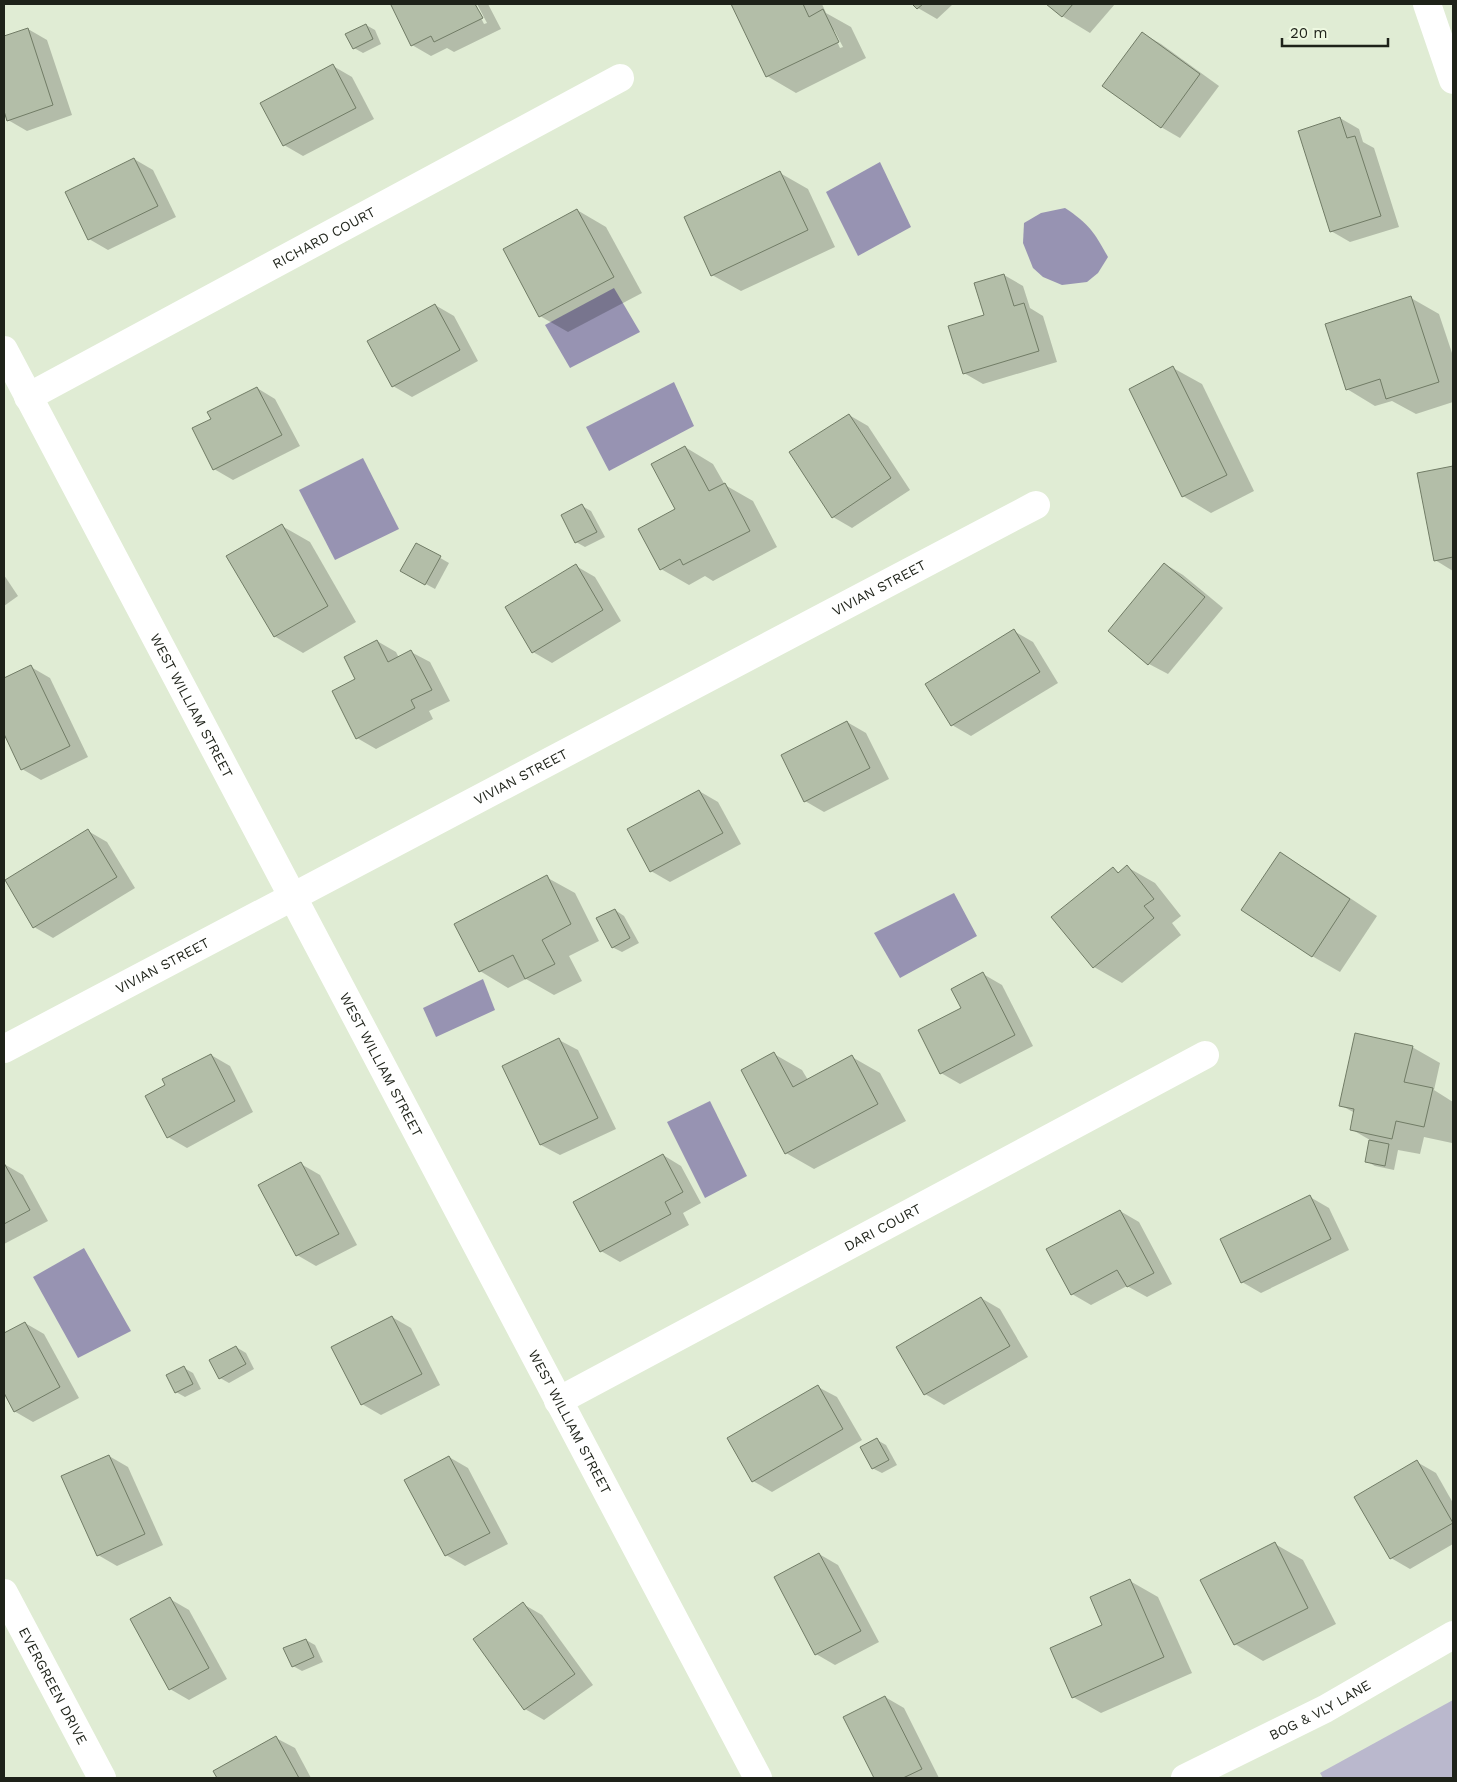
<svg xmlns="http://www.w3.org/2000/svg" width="1457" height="1782" viewBox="0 0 1457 1782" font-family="'Work Sans',sans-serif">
	<rect width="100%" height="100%" fill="#e0ecd4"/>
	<polygon fill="#bab8cd" points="1453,1700 1453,1778 1323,1778 1320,1773"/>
	<g fill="#9793b2">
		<polygon points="880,162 911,227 858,256 826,192"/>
		<path d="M1065,208C1089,224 1094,232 1108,257L1098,273L1087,282L1062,285L1043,277L1033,268L1023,243L1024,223L1041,213Z"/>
		<polygon points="614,288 640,332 570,368 545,325"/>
		<polygon points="674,382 694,426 609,471 586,427"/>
		<polygon points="363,458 399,529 335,560 299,490"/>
		<polygon points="954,893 977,936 900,978 874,933"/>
		<polygon points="483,979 495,1010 436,1037 423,1008"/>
		<polygon points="710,1101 747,1176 705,1198 667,1122"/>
		<polygon points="84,1248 131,1331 78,1358 33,1277"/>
	</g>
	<g fill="#0003" fill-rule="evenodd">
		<polygon points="395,4 474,4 484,24 487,23 477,4 488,4 501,29 454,52 447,48 431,56 412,45 392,5"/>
		<path d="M732,4H822L826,13L851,27L866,58L796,93L767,76ZM832,30H834L843,47L840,48Z"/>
		<polygon points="914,4 953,4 937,19 918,8"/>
		<polygon points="1048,4 1115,4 1090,33 1062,16"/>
		<polygon points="366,25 375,30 381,44 363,53 354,48"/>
		<polygon points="28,29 47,40 72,115 27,131 8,120 4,107 4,37"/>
		<polygon points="1142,33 1161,44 1219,86 1180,138 1161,127"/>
		<polygon points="333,66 352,77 374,119 303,156 284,145"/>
		<polygon points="1340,118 1359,129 1363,142 1374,148 1399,227 1350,242 1331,231"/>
		<polygon points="134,159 153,170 176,217 108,250 89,239"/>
		<polygon points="780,173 808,189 835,247 741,291 712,275"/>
		<polygon points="577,210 606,227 642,293 568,332 540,316"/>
		<polygon points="1004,275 1023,286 1030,308 1043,316 1057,362 983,384 964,373 986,316"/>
		<polygon points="1411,298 1439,314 1453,356 1453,402 1416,414 1392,401 1375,406 1347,389"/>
		<polygon points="435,305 454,316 478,361 412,397 393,386"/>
		<polygon points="1173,368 1202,384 1254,491 1211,513 1183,496"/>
		<polygon points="257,388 275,399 300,446 233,480 214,469 212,419"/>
		<polygon points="849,415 868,426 910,490 852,528 833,517"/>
		<polygon points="685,447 713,464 725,485 753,501 777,547 713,581 705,576 689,585 661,569 677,509"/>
		<polygon points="1453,467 1453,571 1435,560 1418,474"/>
		<polygon points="582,506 591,511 605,537 585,547 576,542"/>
		<polygon points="282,526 310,542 356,622 303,653 274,636"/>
		<polygon points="416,544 449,563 435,589 402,571"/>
		<polygon points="1165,564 1183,575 1223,608 1168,674 1149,664"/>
		<polygon points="576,566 595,577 621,621 552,663 533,652"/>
		<polygon points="4,575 18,596 4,606"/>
		<polygon points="1014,631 1033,642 1058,683 971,736 952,725 927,685"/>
		<polygon points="377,641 396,652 399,658 411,652 430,662 450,701 429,711 433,719 376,749 357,738 357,680"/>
		<polygon points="31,667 50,678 88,757 41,780 22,769 4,731 4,680"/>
		<polygon points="847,722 866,733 889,779 824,812 805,801"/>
		<polygon points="699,791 718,802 741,844 670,882 651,871 629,830"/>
		<polygon points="88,831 107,842 135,888 53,938 34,927"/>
		<polygon points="1280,854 1308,870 1377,916 1340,972 1312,956"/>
		<polygon points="1127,867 1155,883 1181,916 1172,923 1181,935 1122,983 1094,967 1113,869 1120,873"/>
		<polygon points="546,877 575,893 599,941 569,956 582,981 554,995 526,979 508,988 480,971"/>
		<polygon points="615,910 624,916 639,943 622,952 612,947"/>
		<polygon points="983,974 1002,985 1033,1046 960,1084 941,1073 962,1008"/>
		<polygon points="559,1040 578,1050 616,1129 560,1155 541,1145 504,1066"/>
		<polygon points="1412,1047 1440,1063 1434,1090 1453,1102 1452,1143 1424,1137 1420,1154 1398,1150 1394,1170 1375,1166 1366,1161 1370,1140 1351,1129 1355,1113 1340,1105"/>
		<polygon points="774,1054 802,1070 808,1080 852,1057 880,1073 906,1121 814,1169 786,1153"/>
		<polygon points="211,1055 230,1066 253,1112 187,1148 168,1137 167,1086"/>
		<polygon points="663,1155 681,1166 701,1203 683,1213 689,1225 620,1262 601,1251"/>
		<polygon points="4,1164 23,1175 48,1221 4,1244"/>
		<polygon points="301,1164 320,1175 357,1245 316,1266 297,1255"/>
		<polygon points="1310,1197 1329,1208 1349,1250 1261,1293 1242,1282"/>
		<polygon points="1120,1211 1139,1222 1172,1284 1147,1297 1127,1286 1091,1305 1072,1294"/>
		<polygon points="981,1298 1000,1309 1028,1357 944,1405 925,1394 897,1347"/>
		<polygon points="392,1317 411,1328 440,1385 381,1415 362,1404"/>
		<polygon points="25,1323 44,1334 79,1398 33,1422 14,1411 4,1390 4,1334"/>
		<polygon points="236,1347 246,1353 254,1369 229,1383 220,1378"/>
		<polygon points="184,1368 193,1373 201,1389 185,1397 176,1392"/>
		<polygon points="818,1387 837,1397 862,1440 772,1492 753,1481"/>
		<polygon points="877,1440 886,1445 897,1465 882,1473 872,1468"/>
		<polygon points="109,1456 128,1467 163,1545 117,1566 98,1555"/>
		<polygon points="449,1457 468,1468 508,1544 465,1566 446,1555 406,1480"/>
		<polygon points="1417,1462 1436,1473 1453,1503 1453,1544 1410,1569 1391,1558 1356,1497"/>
		<polygon points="1275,1544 1303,1560 1336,1624 1263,1661 1235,1644"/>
		<polygon points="819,1554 838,1565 879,1642 835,1665 816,1654"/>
		<polygon points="1130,1581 1158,1597 1192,1673 1101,1713 1073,1697 1103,1625"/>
		<polygon points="170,1599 189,1610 227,1679 189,1700 170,1689"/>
		<polygon points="523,1604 542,1615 593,1685 544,1720 525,1709"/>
		<polygon points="306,1640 315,1645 323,1662 302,1671 293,1666"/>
		<polygon points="885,1697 904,1708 939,1778 875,1778 844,1717"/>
		<polygon points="276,1738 295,1748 311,1778 218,1778 214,1771"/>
	</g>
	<g fill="#b3bea8" stroke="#717c66">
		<polygon points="392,4 475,4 483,18 434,42 431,36 411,46 391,5"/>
		<polygon points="731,4 803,4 809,17 823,9 839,42 766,77"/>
		<polygon points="912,4 923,4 917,9"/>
		<polygon points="1046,4 1073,4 1062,17"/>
		<polygon points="366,24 373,39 353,49 345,34"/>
		<polygon points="28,28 53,105 7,121 4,111 4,36"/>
		<polygon points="1142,32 1200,74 1161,128 1102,86"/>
		<polygon points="333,64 356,108 283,146 260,103"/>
		<polygon points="1340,117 1347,138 1355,136 1381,216 1330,232 1298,131"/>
		<polygon points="134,158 158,206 88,240 65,192"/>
		<polygon points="780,171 808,230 711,276 684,217"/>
		<polygon points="577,209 614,277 539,317 503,249"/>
		<polygon points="1004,274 1014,306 1024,303 1039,351 963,374 948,326 984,315 974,283"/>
		<polygon points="1411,296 1439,382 1386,399 1380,379 1346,390 1325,324"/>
		<polygon points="435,304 460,350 392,387 367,341"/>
		<polygon points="1173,366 1227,475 1182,497 1129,389"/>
		<polygon points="257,387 282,435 213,470 192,428 211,419 207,412"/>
		<polygon points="849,414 891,478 832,518 789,452"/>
		<polygon points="685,446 709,491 725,483 750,531 683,565 680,559 660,570 638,529 675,509 651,464"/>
		<polygon points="1453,466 1453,557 1434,561 1417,473"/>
		<polygon points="582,504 597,532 575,543 561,515"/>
		<polygon points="282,524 328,606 274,637 226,556"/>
		<polygon points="416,543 441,556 425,585 400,571"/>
		<polygon points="1164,563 1205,597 1148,665 1108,631"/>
		<polygon points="576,564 603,610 532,653 505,607"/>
		<polygon points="1014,629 1040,672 951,726 925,684"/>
		<polygon points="377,640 388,662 411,650 432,690 411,700 415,708 356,739 332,691 355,679 344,657"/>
		<polygon points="31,665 70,746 21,770 4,734 4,678"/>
		<polygon points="847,721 870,768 804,802 781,755"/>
		<polygon points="699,790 723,833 650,872 627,829"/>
		<polygon points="88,829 117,877 33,928 5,880"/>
		<polygon points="1280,852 1350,899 1312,957 1241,910"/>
		<polygon points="1127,865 1154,899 1144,906 1154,918 1093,968 1051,917 1113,867 1118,873"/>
		<polygon points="547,875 571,924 542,940 555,964 525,979 513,955 479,972 454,924"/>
		<polygon points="615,909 630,938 612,948 596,918"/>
		<polygon points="983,972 1015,1035 940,1074 918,1030 961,1008 951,989"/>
		<polygon points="1355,1033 1413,1046 1404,1082 1433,1088 1424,1127 1396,1121 1392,1139 1350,1130 1354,1109 1339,1106"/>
		<polygon points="559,1038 598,1118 540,1145 502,1066"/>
		<polygon points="774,1052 793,1087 852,1055 878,1104 785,1154 741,1070"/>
		<polygon points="211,1054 235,1101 167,1138 145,1096 165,1085 162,1079"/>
		<polygon points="1369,1140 1389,1144 1385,1166 1365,1162"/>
		<polygon points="663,1154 683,1192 665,1202 671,1214 600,1252 573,1202"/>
		<polygon points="301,1162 339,1234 296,1256 258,1185"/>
		<polygon points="4,1163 30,1210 4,1224"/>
		<polygon points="1310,1195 1331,1239 1241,1283 1220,1239"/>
		<polygon points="1120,1210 1154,1273 1127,1287 1117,1270 1071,1295 1046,1249"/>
		<polygon points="981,1297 1010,1346 924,1395 896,1347"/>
		<polygon points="392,1316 422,1374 361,1405 331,1347"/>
		<polygon points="25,1322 60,1387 14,1412 4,1393 4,1333"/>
		<polygon points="236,1346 246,1364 219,1379 209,1360"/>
		<polygon points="184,1366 193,1384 175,1393 166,1375"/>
		<polygon points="818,1385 843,1429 752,1482 727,1438"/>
		<polygon points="877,1438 889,1460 872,1469 860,1447"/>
		<polygon points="109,1455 145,1534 97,1556 61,1476"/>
		<polygon points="449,1456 490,1533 445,1556 404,1480"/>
		<polygon points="1417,1460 1453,1523 1390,1559 1354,1497"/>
		<polygon points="1275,1542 1308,1608 1234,1645 1200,1580"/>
		<polygon points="819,1553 861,1631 815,1655 774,1577"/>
		<polygon points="1130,1579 1164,1657 1072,1698 1050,1648 1102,1625 1090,1597"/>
		<polygon points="170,1597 209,1668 169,1690 130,1619"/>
		<polygon points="523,1602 575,1674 524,1710 473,1639"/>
		<polygon points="306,1639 314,1657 292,1667 283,1648"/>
		<polygon points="885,1696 922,1769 903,1778 874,1778 843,1717"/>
		<polygon points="276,1736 299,1778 217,1778 213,1771"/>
	</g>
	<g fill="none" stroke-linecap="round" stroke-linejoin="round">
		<g stroke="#fff" stroke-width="28">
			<polyline points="1427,4 1453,80"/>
			<path id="s1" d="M4,350L758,1778"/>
			<path id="s2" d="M28,397L620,78"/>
			<path id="s3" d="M4,1049L1036,505"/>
			<path id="s4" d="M558,1401L1205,1055"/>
			<path id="s5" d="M4,1593L102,1778"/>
			<path id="s6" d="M1185,1778L1325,1709L1453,1635"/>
		</g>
	</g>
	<g text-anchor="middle" stroke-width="4" stroke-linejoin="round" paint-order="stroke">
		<g font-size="14" fill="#1e2219" stroke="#eef9e1">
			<text dy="5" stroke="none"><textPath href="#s2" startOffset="336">RICHARD COURT</textPath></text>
			<text dy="5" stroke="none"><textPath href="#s3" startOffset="989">VIVIAN STREET</textPath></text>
			<text dy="5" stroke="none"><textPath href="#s1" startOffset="402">WEST WILLIAM STREET</textPath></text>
			<text dy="5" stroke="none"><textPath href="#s3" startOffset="584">VIVIAN STREET</textPath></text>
			<text dy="5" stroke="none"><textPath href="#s3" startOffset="179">VIVIAN STREET</textPath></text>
			<text dy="5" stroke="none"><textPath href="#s1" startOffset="808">WEST WILLIAM STREET</textPath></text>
			<text dy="5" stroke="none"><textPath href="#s4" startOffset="368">DARI COURT</textPath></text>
			<text dy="5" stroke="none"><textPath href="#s1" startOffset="1212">WEST WILLIAM STREET</textPath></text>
			<text dy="5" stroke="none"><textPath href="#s5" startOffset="105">EVERGREEN DRIVE</textPath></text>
			<text dy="5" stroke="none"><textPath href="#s6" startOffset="151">BOG &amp; VLY LANE</textPath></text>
		</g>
	</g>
	<rect width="1457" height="1782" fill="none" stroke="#1e2219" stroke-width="10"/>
	<path d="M1282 38v8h106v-8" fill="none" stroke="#1e2219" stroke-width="2.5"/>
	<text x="1290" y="38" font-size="15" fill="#1e2219" stroke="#eef9e1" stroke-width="4" paint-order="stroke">20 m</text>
</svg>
